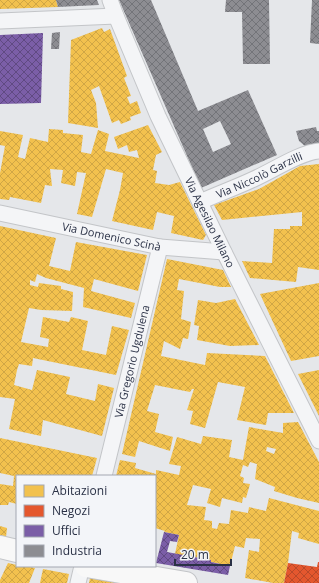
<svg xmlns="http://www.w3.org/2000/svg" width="319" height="583" viewBox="0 0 319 583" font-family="'Open Sans',sans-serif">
	<defs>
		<pattern id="homes-cross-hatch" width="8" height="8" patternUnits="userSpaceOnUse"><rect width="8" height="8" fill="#f2c14e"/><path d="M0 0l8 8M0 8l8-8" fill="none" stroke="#d0a645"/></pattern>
		<pattern id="shops-cross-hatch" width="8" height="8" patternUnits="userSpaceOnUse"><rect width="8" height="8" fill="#e4572e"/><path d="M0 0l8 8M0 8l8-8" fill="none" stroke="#b94929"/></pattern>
		<pattern id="offices-cross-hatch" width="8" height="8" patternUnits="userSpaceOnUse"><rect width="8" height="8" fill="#7b5ea7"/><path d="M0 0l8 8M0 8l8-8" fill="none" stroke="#604a82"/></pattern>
		<pattern id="industry-cross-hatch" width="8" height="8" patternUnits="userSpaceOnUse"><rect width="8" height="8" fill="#8d8d92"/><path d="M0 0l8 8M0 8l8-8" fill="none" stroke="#737479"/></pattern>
	</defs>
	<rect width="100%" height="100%" fill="#e5e7ea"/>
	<g fill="url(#homes-cross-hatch)" fill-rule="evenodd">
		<polygon points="0,0 56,0 58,7 0,9"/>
		<polygon points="102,28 104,32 110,29 127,76 124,78 131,96 127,97 130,104 137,101 141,113 130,117 131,120 121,124 119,120 112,123 99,86 91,90 96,103 98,128 68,123 71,40"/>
		<polygon points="148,125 162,152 156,155 153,170 157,171 155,183 169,185 180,182 206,235 203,240 171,233 174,216 157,212 153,230 112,221 120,190 123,173 106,169 92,217 77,214 86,173 77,172 75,186 61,183 63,170 50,169 52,186 45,185 41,203 10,197 9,200 0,199 0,173 5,146 0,145 0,131 23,135 18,157 25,159 30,138 48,142 49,129 63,130 63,133 83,135 81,152 91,154 98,130 109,134 105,151 139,158 137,150 129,152 127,145 118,149 114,137"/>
		<polygon points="319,164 319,270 298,267 296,282 250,278 242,261 272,263 274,229 290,229 290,226 302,226 302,212 222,220 214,205 259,189 300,166"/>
		<polygon points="0,226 56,238 49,266 70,271 76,242 147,255 138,291 94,279 91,291 135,303 131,318 83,307 84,288 46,278 37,274 35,282 30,280 30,285 38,287 39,283 61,286 61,289 73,292 72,311 41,310 29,308 21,342 48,347 49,339 40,337 43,317 69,322 71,317 88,321 82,350 106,355 112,326 129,330 116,375 33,358 32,366 19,364 17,370 14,385 32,390 37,370 70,377 66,394 95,401 98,384 114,388 102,436 43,420 41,436 9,429 15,399 0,397"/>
		<polygon points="167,259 223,270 231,287 220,287 179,279 177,290 184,291 181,319 191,322 188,339 183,338 180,349 164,341 161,356 205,365 207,353 265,356 294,413 268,413 266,425 237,420 245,387 218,382 205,428 190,424 193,411 187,410 194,389 192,389 190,392 155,385 147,411 159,414 155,432 173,437 170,451 139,441 135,457 122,454"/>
		<polygon points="319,283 319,356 291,361 260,294"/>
		<polygon points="235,299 259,345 230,346 197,340 199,326 194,325 198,300 216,303"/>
		<polygon points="319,370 319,416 298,374"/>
		<path d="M298,422L319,462V503L297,498L274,491L275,487L255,479L257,464L250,462L248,467L243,465L240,476L244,478L243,483L250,484L246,498L243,497L242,503L222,498L220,507L207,503L211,489L193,485L187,505L206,507L204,520L212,521V528L217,529L219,523L229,524L231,510L248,513L249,507L266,511L269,498L319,511V544L298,538L299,533L292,531L288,563L284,583H273L245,578L249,550L259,552L260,539L246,538L244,548L235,546L230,566L211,562V560L175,554L179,535L164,532L165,531L155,528V476H116L120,460L136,463L135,468L156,474V470L179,475L181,466L169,464L177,437L201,444L203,436L232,440L229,457L243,460L249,427L283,433V423ZM267,447L276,449L274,454L266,451Z"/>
		<polygon points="0,438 97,458 92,476 17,476 17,504 9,502 8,505 0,505 0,484 13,486 14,476 0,473"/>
		<polygon points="0,526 7,528 6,537 0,535"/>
		<polygon points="8,563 17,565 17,566 24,566 35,568 29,583 0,583 0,580"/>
		<polygon points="43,569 69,574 67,583 40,583"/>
		<polygon points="90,578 115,582 115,583 89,583"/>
	</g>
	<polygon fill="url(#shops-cross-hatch)" points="318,562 319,562 319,583 284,583 288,563 317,567"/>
	<g fill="url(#offices-cross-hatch)">
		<polygon points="43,33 41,103 0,104 0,35"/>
		<polygon points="164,532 179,535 177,542 170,541 167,552 211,560 211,562 230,566 228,575 156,563"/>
	</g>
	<g fill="url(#industry-cross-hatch)" fill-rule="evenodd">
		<polygon points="56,0 97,0 99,5 58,7"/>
		<path d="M119,0H151L198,111L248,90L277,155L201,188ZM220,121L231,144L213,152L203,129Z"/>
		<polygon points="226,0 269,0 270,64 243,64 242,12 225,12"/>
		<polygon points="312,0 319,0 319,44 310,43"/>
		<polygon points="60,32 59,49 51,49 52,33"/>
		<polygon points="316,127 317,131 319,131 319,145 309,147 305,146 299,141 296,131"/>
	</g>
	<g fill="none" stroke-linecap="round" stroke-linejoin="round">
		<defs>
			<g id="street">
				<path id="s1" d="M110,0L116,16L158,116L224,252L319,441"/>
				<polyline points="0,21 116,16"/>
				<path id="s2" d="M200,202C218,194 237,187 254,179C272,171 301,152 319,151"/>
				<path id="s3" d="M0,213L160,247L224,252"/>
				<path id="s4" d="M104,476L160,247"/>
				<polyline points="78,583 82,566"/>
			</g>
			<g id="secondary">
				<polyline points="0,547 17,551"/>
				<polyline points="86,566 186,583"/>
			</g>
		</defs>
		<use href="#street" stroke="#c3c5c8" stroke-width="17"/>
		<use href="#secondary" stroke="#c3c5c8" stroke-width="24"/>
		<use href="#street" stroke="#f4f5f7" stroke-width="15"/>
		<use href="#secondary" stroke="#f8f8f8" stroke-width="22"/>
	</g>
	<g text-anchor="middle" stroke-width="4" stroke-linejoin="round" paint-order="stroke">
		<g font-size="11" fill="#2a3146" stroke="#f3f5f9">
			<text dy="4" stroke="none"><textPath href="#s2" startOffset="65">Via Niccolò Garzilli</textPath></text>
			<text dy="4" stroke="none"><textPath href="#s1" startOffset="244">Via Agesilao Milano</textPath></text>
			<text dy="4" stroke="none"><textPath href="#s3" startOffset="114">Via Domenico Scinà</textPath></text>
			<text dy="4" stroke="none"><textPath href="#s4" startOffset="118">Via Gregorio Ugdulena</textPath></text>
		</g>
	</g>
	<rect x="16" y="475" width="140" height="92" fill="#f3f5f9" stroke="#a3a7b1"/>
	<rect x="24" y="485" width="20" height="12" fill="#f2c14e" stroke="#a3a7b1"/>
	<text x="52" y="495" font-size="12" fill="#2a3146">Abitazioni</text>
	<rect x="24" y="505" width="20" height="12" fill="#e4572e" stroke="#a3a7b1"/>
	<text x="52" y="515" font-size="12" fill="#2a3146">Negozi</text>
	<rect x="24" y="525" width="20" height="12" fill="#7b5ea7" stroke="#a3a7b1"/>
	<text x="52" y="535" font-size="12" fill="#2a3146">Uffici</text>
	<rect x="24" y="545" width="20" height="12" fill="#8d8d92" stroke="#a3a7b1"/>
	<text x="52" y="555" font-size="12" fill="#2a3146">Industria</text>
	<path d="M175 559v6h56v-6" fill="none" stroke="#2a3146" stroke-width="2"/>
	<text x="181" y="559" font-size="12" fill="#2a3146" stroke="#f3f5f9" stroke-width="3" paint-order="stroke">20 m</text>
</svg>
